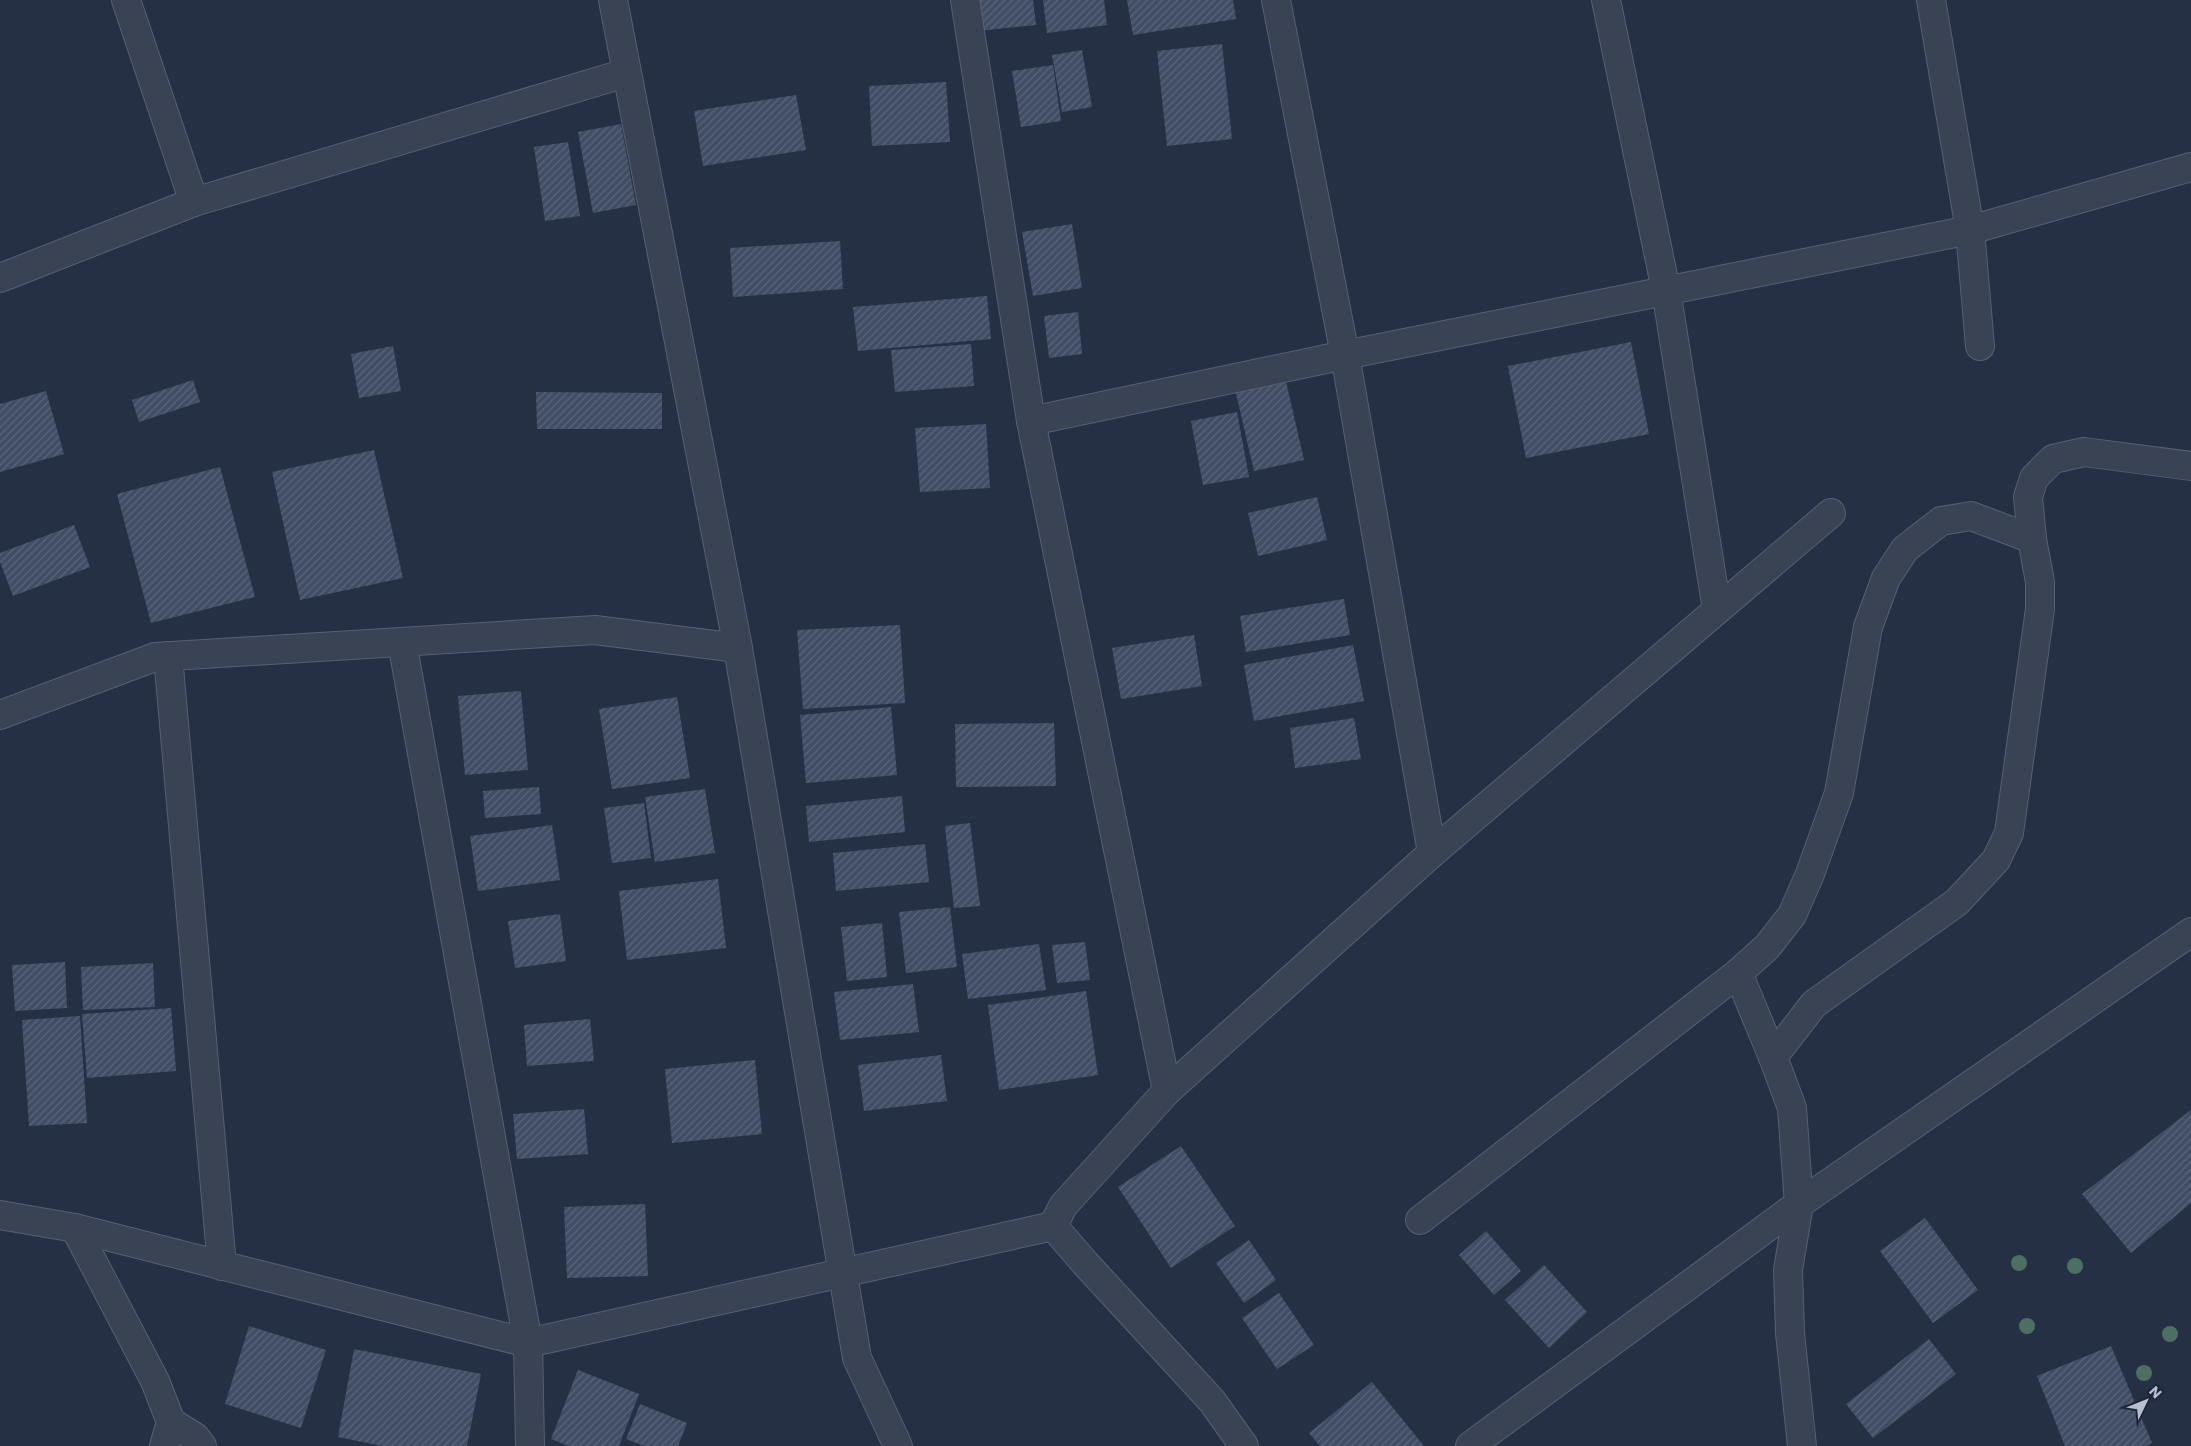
<svg xmlns="http://www.w3.org/2000/svg" width="2191" height="1446" viewBox="0 0 2191 1446" font-family="Poppins,sans-serif">
	<defs>
		<pattern id="building-hatch" width="6" height="6" patternUnits="userSpaceOnUse" patternTransform="scale(1.25)"><rect width="6" height="6" fill="#414d65"/><path d="M-1 1l2-2M0 6l6-6M5 7l2-2" fill="none" stroke="#5a657a"/></pattern>
	</defs>
	<rect width="100%" height="100%" fill="#253045"/>
	<g fill="url(#building-hatch)">
		<polygon points="975,0 1033,0 1036,25 978,31"/>
		<polygon points="1043,0 1104,0 1107,25 1047,33"/>
		<polygon points="1127,0 1233,0 1236,19 1133,35"/>
		<polygon points="1222,44 1232,139 1167,146 1157,51"/>
		<polygon points="1082,50 1092,107 1062,112 1052,55"/>
		<polygon points="1053,65 1061,121 1021,127 1012,71"/>
		<polygon points="946,82 950,142 872,146 869,86"/>
		<polygon points="796,95 806,150 703,166 694,111"/>
		<polygon points="621,124 636,205 593,213 578,132"/>
		<polygon points="568,142 580,216 545,221 534,147"/>
		<polygon points="1072,224 1082,288 1033,296 1022,232"/>
		<polygon points="840,241 843,289 733,297 730,248"/>
		<polygon points="987,296 991,339 858,351 853,307"/>
		<polygon points="1078,312 1082,354 1049,358 1044,316"/>
		<polygon points="1631,342 1649,434 1526,458 1508,366"/>
		<polygon points="971,344 974,386 895,392 891,350"/>
		<polygon points="393,346 401,391 359,398 351,354"/>
		<polygon points="1285,377 1304,460 1254,471 1235,389"/>
		<polygon points="193,380 200,402 139,422 132,400"/>
		<polygon points="46,391 64,454 0,472 0,404"/>
		<polygon points="536,392 662,393 662,429 537,429"/>
		<polygon points="1237,412 1249,477 1203,485 1191,421"/>
		<polygon points="986,424 990,488 920,492 915,428"/>
		<polygon points="374,450 403,578 300,600 272,472"/>
		<polygon points="220,467 255,597 151,623 117,494"/>
		<polygon points="1317,497 1327,540 1258,556 1248,513"/>
		<polygon points="74,525 90,567 13,596 0,562 0,553"/>
		<polygon points="1344,599 1350,635 1246,652 1240,616"/>
		<polygon points="900,625 905,703 803,709 797,630"/>
		<polygon points="1194,635 1202,686 1121,699 1112,648"/>
		<polygon points="1353,645 1364,701 1254,721 1244,665"/>
		<polygon points="521,691 528,770 465,775 458,696"/>
		<polygon points="677,697 690,778 612,789 599,709"/>
		<polygon points="891,707 897,775 806,783 800,715"/>
		<polygon points="1354,718 1361,759 1295,768 1290,728"/>
		<polygon points="1054,723 1056,786 956,787 955,724"/>
		<polygon points="539,787 541,814 485,818 483,791"/>
		<polygon points="705,789 715,853 655,862 645,797"/>
		<polygon points="902,796 905,832 809,842 806,806"/>
		<polygon points="644,803 651,858 612,863 604,808"/>
		<polygon points="970,823 980,906 954,908 945,826"/>
		<polygon points="552,825 560,880 478,891 470,836"/>
		<polygon points="925,844 929,882 836,891 833,853"/>
		<polygon points="718,879 726,948 627,960 619,891"/>
		<polygon points="950,907 957,967 906,973 899,912"/>
		<polygon points="560,914 566,961 515,968 508,921"/>
		<polygon points="882,923 887,977 847,981 841,927"/>
		<polygon points="1085,942 1090,980 1057,983 1052,945"/>
		<polygon points="1039,944 1046,990 968,999 962,954"/>
		<polygon points="65,962 67,1008 15,1011 12,965"/>
		<polygon points="153,963 155,1007 83,1010 81,967"/>
		<polygon points="913,984 919,1032 840,1040 834,992"/>
		<polygon points="1086,991 1098,1075 999,1090 988,1005"/>
		<polygon points="171,1008 176,1071 87,1078 82,1014"/>
		<polygon points="80,1016 87,1123 29,1126 22,1020"/>
		<polygon points="590,1019 594,1061 527,1066 524,1025"/>
		<polygon points="941,1055 947,1101 864,1111 858,1065"/>
		<polygon points="755,1060 762,1134 672,1143 665,1069"/>
		<polygon points="584,1109 588,1154 517,1159 513,1114"/>
		<polygon points="2191,1110 2191,1203 2131,1253 2082,1194"/>
		<polygon points="1181,1146 1235,1226 1171,1268 1118,1187"/>
		<polygon points="645,1204 648,1276 567,1278 564,1207"/>
		<polygon points="1925,1218 1978,1290 1933,1323 1880,1251"/>
		<polygon points="1486,1231 1521,1271 1494,1295 1459,1255"/>
		<polygon points="1249,1240 1276,1280 1244,1303 1216,1263"/>
		<polygon points="1544,1265 1587,1312 1549,1348 1505,1300"/>
		<polygon points="1279,1293 1314,1345 1277,1369 1242,1318"/>
		<polygon points="249,1326 326,1350 301,1428 225,1404"/>
		<polygon points="1929,1339 1956,1374 1873,1438 1846,1404"/>
		<polygon points="2111,1346 2152,1443 2146,1446 2065,1446 2037,1376"/>
		<polygon points="354,1349 481,1374 467,1446 382,1446 338,1437"/>
		<polygon points="578,1370 639,1394 619,1446 569,1446 551,1439"/>
		<polygon points="1372,1382 1424,1446 1320,1446 1309,1433"/>
		<polygon points="640,1404 687,1423 678,1446 644,1446 626,1439"/>
	</g>
	<g fill="none" stroke-linecap="round" stroke-linejoin="round">
		<defs>
			<g id="minor">
				<polyline points="126,0 194,202"/>
				<polyline points="613,0 738,648 857,1358 898,1446"/>
				<polyline points="965,0 1031,421"/>
				<polyline points="1606,0 1666,290 1717,610"/>
				<polyline points="1931,0 1970,230 2191,167"/>
				<polyline points="0,278 194,202 626,73"/>
				<polyline points="168,656 222,1266"/>
				<polyline points="0,715 155,657 595,630 738,648"/>
				<polyline points="1432,853 1831,513"/>
				<polyline points="1773,1057 1814,1004 1957,902 1996,860 2009,833 2040,609 2040,582 2032,539 2028,497 2034,478 2053,459 2084,452 2191,466"/>
				<polyline points="1167,1091 1031,421 1345,355 1970,230 1980,346"/>
				<polyline points="0,1215 75,1228 528,1343 402,642"/>
				<polyline points="1420,1220 1738,973"/>
				<polyline points="75,1228 155,1381 171,1422 195,1437 202,1446"/>
				<polyline points="164,1446 171,1422"/>
				<polyline points="530,1446 528,1343 1053,1226"/>
				<polyline points="1244,1446 1212,1401 1085,1263 1053,1226 1063,1206 1167,1091 1432,853 1345,355 1276,0"/>
				<polyline points="1470,1446 1799,1204 2191,932"/>
				<polyline points="1802,1446 1790,1333 1788,1270 1799,1204 1792,1108 1773,1057 1738,973 1767,947 1792,915 1810,874 1839,793 1868,627 1886,578 1905,549 1941,521 1971,516 2032,539"/>
			</g>
		</defs>
		<use href="#minor" stroke="#586072" stroke-width="30"/>
		<use href="#minor" stroke="#394354" stroke-width="28"/>
	</g>
	<g fill="#4c6e63">
		<circle cx="2019" cy="1263" r="8"/>
		<circle cx="2075" cy="1266" r="8"/>
		<circle cx="2027" cy="1326" r="8"/>
		<circle cx="2170" cy="1334" r="8"/>
		<circle cx="2144" cy="1373" r="8"/>
	</g>
	<g transform="translate(2146 1401) rotate(47)" stroke="#1e273a" stroke-width="4" paint-order="stroke">
	<path d="M0-4L9 19L0 12L-9 19Z" fill="#b7bece"/>
	<text y="-8" font-size="14" font-weight="bold" text-anchor="middle" fill="#b7bece">N</text>
	</g>
</svg>
